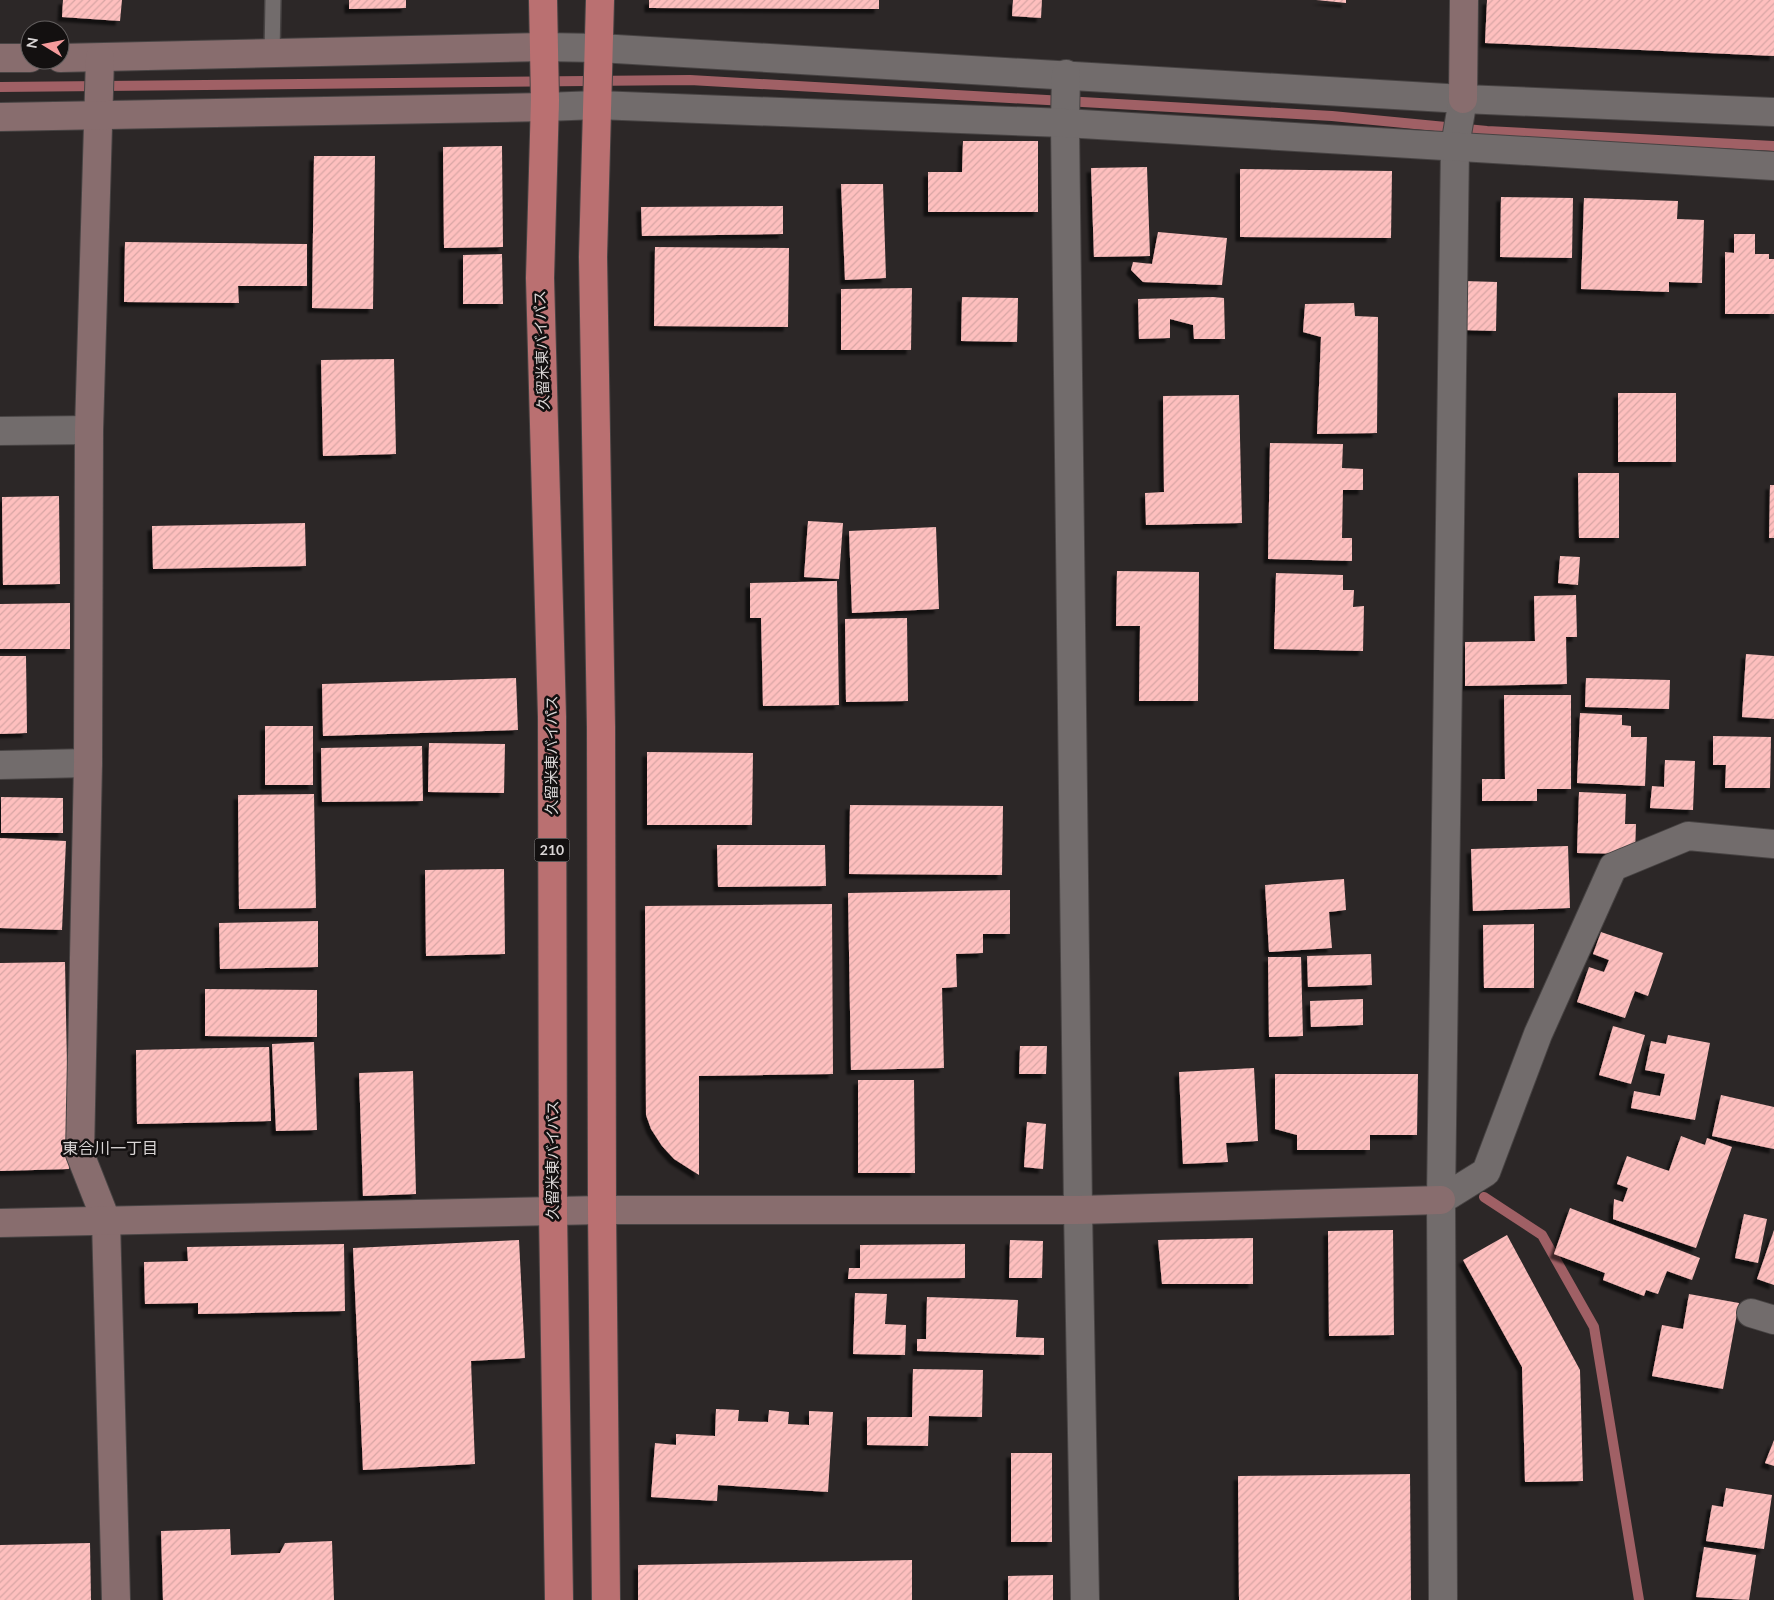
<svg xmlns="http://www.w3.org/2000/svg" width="1774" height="1600" viewBox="0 0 1774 1600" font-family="Lato,'Noto Sans JP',sans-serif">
	<defs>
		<pattern id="building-hatch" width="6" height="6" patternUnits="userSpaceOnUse" patternTransform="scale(1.25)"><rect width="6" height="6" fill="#febfbe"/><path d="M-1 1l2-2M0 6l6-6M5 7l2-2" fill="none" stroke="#d8a6a5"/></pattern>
		<filter id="shadow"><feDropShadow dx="-4.5" dy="4.5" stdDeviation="1" flood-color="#0009"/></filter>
	</defs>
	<rect width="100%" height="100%" fill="#2c2727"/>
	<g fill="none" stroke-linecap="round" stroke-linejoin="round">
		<g stroke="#a06065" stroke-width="10">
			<polyline points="0,87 690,80 1332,116 1487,131 1774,146"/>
			<polyline points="1484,1197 1542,1235 1594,1327 1639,1600"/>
		</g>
	</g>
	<g fill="url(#building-hatch)" filter="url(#shadow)">
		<polygon points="63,0 122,0 120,21 62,17"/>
		<polygon points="349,0 406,0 406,8 349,9"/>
		<polygon points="649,0 879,0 879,9 649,8"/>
		<polygon points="1013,0 1042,0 1041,18 1012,16"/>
		<polygon points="1316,0 1346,0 1346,3"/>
		<polygon points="1487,0 1774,0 1774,56 1485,43"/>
		<polygon points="963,141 1038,141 1038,212 928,212 928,172 962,172"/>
		<polygon points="502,146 503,247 444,248 443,147"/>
		<polygon points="314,156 375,156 373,309 312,308"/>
		<polygon points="1147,167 1150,256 1094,257 1091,168"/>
		<polygon points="1240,169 1392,171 1391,238 1240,237"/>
		<polygon points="841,184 883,184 886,278 845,280"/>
		<polygon points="1501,197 1573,198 1572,258 1500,257"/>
		<polygon points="1584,198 1678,201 1677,219 1704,220 1702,283 1669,282 1669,292 1581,289"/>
		<polygon points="783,206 783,234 642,236 641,207"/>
		<polygon points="1158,232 1227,238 1222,285 1143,282 1131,270 1133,262 1152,264"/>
		<polygon points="1734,234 1755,234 1755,254 1769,254 1769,259 1774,259 1774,314 1725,314 1725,252 1734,253"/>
		<polygon points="125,242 307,244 307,286 238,286 239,303 124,302"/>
		<polygon points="655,247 789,248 788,327 654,326"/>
		<polygon points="502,254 503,304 463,304 463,255"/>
		<polygon points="1464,281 1497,282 1496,331 1463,330"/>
		<polygon points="912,288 911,350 841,350 841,289"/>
		<polygon points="962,297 1018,298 1017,342 961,341"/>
		<polygon points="1213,297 1224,298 1225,339 1194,339 1193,325 1170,319 1170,338 1139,339 1138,299"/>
		<polygon points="1354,303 1355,316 1378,317 1377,433 1317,434 1321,337 1303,332 1305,304"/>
		<polygon points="394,359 396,454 323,456 321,360"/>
		<rect x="1618" y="393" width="58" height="69"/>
		<polygon points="1239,395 1242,523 1146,525 1145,493 1164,492 1163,396"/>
		<polygon points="1270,443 1343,444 1342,468 1363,469 1363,490 1343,490 1342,538 1352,538 1352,561 1268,559"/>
		<polygon points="1578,473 1619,473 1619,538 1579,538"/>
		<polygon points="1770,485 1774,485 1774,538 1769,538"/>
		<polygon points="59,496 60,584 3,585 2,497"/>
		<polygon points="808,521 843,523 839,579 804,577"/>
		<polygon points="305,523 306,566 153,569 152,526"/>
		<polygon points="936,527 939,609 852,613 849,531"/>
		<polygon points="1560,556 1580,557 1578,585 1558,583"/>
		<polygon points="1117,571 1199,572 1198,701 1139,701 1140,626 1116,626"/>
		<polygon points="1276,573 1343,575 1343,590 1354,590 1353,607 1364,606 1363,651 1274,649"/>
		<polygon points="837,581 839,705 763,706 761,618 750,618 750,583"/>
		<polygon points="1576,595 1577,637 1566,637 1567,684 1465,686 1465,642 1535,641 1534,596"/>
		<polygon points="70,603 70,649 0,649 0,604"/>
		<polygon points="907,618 908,701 846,702 845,619"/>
		<polygon points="1746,654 1774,656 1774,719 1742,717"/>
		<polygon points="0,656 26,656 27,733 0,734"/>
		<polygon points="516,678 518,730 323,736 322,684"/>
		<polygon points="1586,678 1670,680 1669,709 1585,707"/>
		<polygon points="1504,695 1571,695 1571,789 1537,789 1537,801 1482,801 1482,779 1505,779"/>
		<polygon points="1580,713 1622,715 1622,725 1631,726 1631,737 1647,737 1645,786 1577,783"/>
		<rect x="265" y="726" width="48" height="59"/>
		<polygon points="1713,736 1771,737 1770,788 1725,788 1726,765 1713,765"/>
		<polygon points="429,743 505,744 504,793 428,792"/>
		<polygon points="422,746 423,801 322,802 321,748"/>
		<polygon points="647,752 753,753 752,825 647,825"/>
		<polygon points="1665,760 1695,761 1693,810 1650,808 1652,786 1664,787"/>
		<polygon points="1579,792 1626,794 1625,824 1636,824 1635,854 1577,853"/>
		<polygon points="314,794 316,908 239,909 238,795"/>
		<polygon points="1,797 63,798 63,833 1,833"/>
		<polygon points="850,805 1003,806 1002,875 849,874"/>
		<polygon points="0,838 66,841 62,930 0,928"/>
		<polygon points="717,845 825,845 826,886 718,887"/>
		<polygon points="1568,846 1570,908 1473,911 1471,849"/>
		<polygon points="504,869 505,954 426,956 425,870"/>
		<polygon points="1344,879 1346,910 1329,912 1332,948 1269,952 1265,885"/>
		<polygon points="1010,890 1010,934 983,934 983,953 956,954 957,987 942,988 944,1068 851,1070 848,893"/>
		<polygon points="832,904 833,1074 699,1076 699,1175 674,1159 662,1146 651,1129 646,1115 645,906"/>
		<polygon points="318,921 318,967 220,969 219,923"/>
		<polygon points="1534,924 1534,988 1484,988 1483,925"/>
		<polygon points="1601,932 1663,953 1648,996 1635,991 1625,1018 1577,1002 1589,967 1604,972 1609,960 1593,954"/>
		<polygon points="1371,954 1372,985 1308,987 1307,956"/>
		<polygon points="1268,957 1301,957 1303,1036 1269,1037"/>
		<polygon points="65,962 69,1169 0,1171 0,963"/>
		<polygon points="205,989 317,990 317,1037 205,1036"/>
		<polygon points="1363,999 1363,1025 1311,1027 1310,1001"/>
		<polygon points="1613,1026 1645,1035 1631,1084 1599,1075"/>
		<polygon points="1668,1035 1710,1043 1695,1120 1631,1108 1634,1091 1660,1096 1665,1074 1645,1070 1651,1041 1666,1044"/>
		<polygon points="314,1042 317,1130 276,1131 272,1044"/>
		<polygon points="1020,1046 1047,1046 1046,1074 1019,1074"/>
		<polygon points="269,1047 271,1121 137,1124 136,1050"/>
		<polygon points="1254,1068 1258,1141 1226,1143 1228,1162 1183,1164 1179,1072"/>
		<polygon points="413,1071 416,1194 363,1196 359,1073"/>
		<polygon points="1275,1074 1418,1074 1417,1135 1370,1135 1370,1150 1297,1150 1297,1135 1275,1129"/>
		<polygon points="858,1080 914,1080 915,1173 858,1173"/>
		<polygon points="1721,1095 1774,1107 1774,1149 1712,1136"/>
		<polygon points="1027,1122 1046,1124 1043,1169 1024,1167"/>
		<polygon points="1681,1136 1705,1145 1707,1138 1732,1147 1696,1248 1613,1219 1614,1199 1623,1202 1628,1188 1617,1184 1627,1156 1669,1171"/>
		<polygon points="1570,1208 1700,1258 1692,1280 1667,1271 1658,1294 1646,1290 1644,1296 1603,1280 1605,1273 1554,1254"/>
		<polygon points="1744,1214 1767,1219 1758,1263 1735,1258"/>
		<polygon points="1393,1230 1394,1335 1329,1336 1328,1231"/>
		<polygon points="1774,1230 1774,1285 1757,1279"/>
		<polygon points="1507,1235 1580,1370 1583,1481 1525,1482 1522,1367 1463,1260"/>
		<polygon points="1253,1238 1253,1284 1162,1284 1158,1240"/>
		<polygon points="519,1240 525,1358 471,1361 475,1464 363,1470 353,1248"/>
		<polygon points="1010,1240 1043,1241 1042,1278 1009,1278"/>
		<polygon points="344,1244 345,1311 198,1314 198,1303 145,1304 144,1262 188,1261 187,1247"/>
		<polygon points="965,1244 965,1278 848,1279 849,1268 860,1268 860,1245"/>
		<polygon points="855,1293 887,1294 885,1324 906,1325 905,1355 853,1354"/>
		<polygon points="1689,1294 1739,1303 1723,1389 1652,1376 1662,1325 1683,1329"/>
		<polygon points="927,1297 1018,1300 1016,1337 1044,1338 1044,1355 917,1351 917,1339 926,1339"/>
		<polygon points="913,1369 983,1370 982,1417 929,1416 928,1446 867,1445 867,1417 912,1417"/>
		<polygon points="716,1409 739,1410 738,1421 768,1422 769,1410 789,1412 788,1424 809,1425 809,1411 833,1412 828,1492 718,1485 717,1501 651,1497 655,1443 676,1445 676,1434 715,1436"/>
		<polygon points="1774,1440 1774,1466 1765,1463"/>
		<rect x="1011" y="1453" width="41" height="89"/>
		<polygon points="1410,1474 1411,1600 1239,1600 1238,1476"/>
		<polygon points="1726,1488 1772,1495 1764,1549 1706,1541 1712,1505 1723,1507"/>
		<polygon points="230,1529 231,1555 280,1553 285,1543 332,1541 334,1600 163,1600 161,1531"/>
		<polygon points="90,1543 91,1600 0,1600 0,1545"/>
		<polygon points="1704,1547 1756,1555 1749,1600 1696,1597"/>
		<polygon points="912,1560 912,1600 638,1600 638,1565"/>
		<polygon points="1053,1575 1053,1600 1008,1600 1008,1576"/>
	</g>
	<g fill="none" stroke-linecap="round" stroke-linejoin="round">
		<defs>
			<polyline id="lane" points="272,54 273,0"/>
			<g id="street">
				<polyline points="543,47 599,48 1463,99 1774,112"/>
				<polyline points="1066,74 1065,123 1078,1210 1085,1600"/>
				<polyline points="1463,99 1455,146 1441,1200 1486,1172 1538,1034 1613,867 1688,836 1774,844"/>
				<polyline points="545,107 597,105 1065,123 1774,166"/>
				<polyline points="0,431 89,430"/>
				<polyline points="0,765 88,763"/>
				<polyline points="1441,1200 1443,1600"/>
				<polyline points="1751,1313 1774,1320"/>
			</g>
			<g id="secondary">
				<polyline points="0,58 30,58"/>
				<polyline points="60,58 543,47"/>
				<polyline points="100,58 89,430 88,763 80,1154 106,1220 116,1600"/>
				<polyline points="1463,99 1464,0"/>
				<polyline points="0,117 545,107"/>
				<polyline points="0,1223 602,1210 1078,1210 1441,1200"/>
			</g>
			<g id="highway">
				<polyline points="543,0 545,100 540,278 552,717 553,1212 559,1600"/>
				<polyline points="600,0 593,257 601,727 602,1210 606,1600"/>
			</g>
		</defs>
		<use href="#lane" stroke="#474343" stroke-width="18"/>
		<use href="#street" stroke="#474343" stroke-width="30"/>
		<use href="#secondary" stroke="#474343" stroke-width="30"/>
		<use href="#highway" stroke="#474343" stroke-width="30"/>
		<use href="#lane" stroke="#726c6c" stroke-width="15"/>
		<use href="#street" stroke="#726c6c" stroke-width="28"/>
		<use href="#secondary" stroke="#886d6e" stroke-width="28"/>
		<use href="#highway" stroke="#ba7071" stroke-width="28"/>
	</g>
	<g text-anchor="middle" stroke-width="5" stroke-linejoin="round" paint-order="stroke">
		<rect fill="#131010" stroke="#9e9b9b" stroke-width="1" x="534.5" y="838.5" width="35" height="23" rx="4"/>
		<g font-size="14" font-weight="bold" fill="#dad6d6">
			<text x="552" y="855">210</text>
		</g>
		<g font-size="15" fill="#dad6d6" stroke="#131010">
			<text transform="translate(542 350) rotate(-92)" y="5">久留米東バイパス</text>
			<text transform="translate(552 755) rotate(-90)" y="5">久留米東バイパス</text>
			<text transform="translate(553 1160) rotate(-90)" y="5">久留米東バイパス</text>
		</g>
		<g font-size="16" fill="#dad6d6" stroke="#131010">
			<text x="110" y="1154">東合川一丁目</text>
		</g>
	</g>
	<g transform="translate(45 45) rotate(280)"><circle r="24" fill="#131010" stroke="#635f5f"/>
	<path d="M0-4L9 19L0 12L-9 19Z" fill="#f59b9c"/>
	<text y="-8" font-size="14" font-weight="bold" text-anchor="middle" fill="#dad6d6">N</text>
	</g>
</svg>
